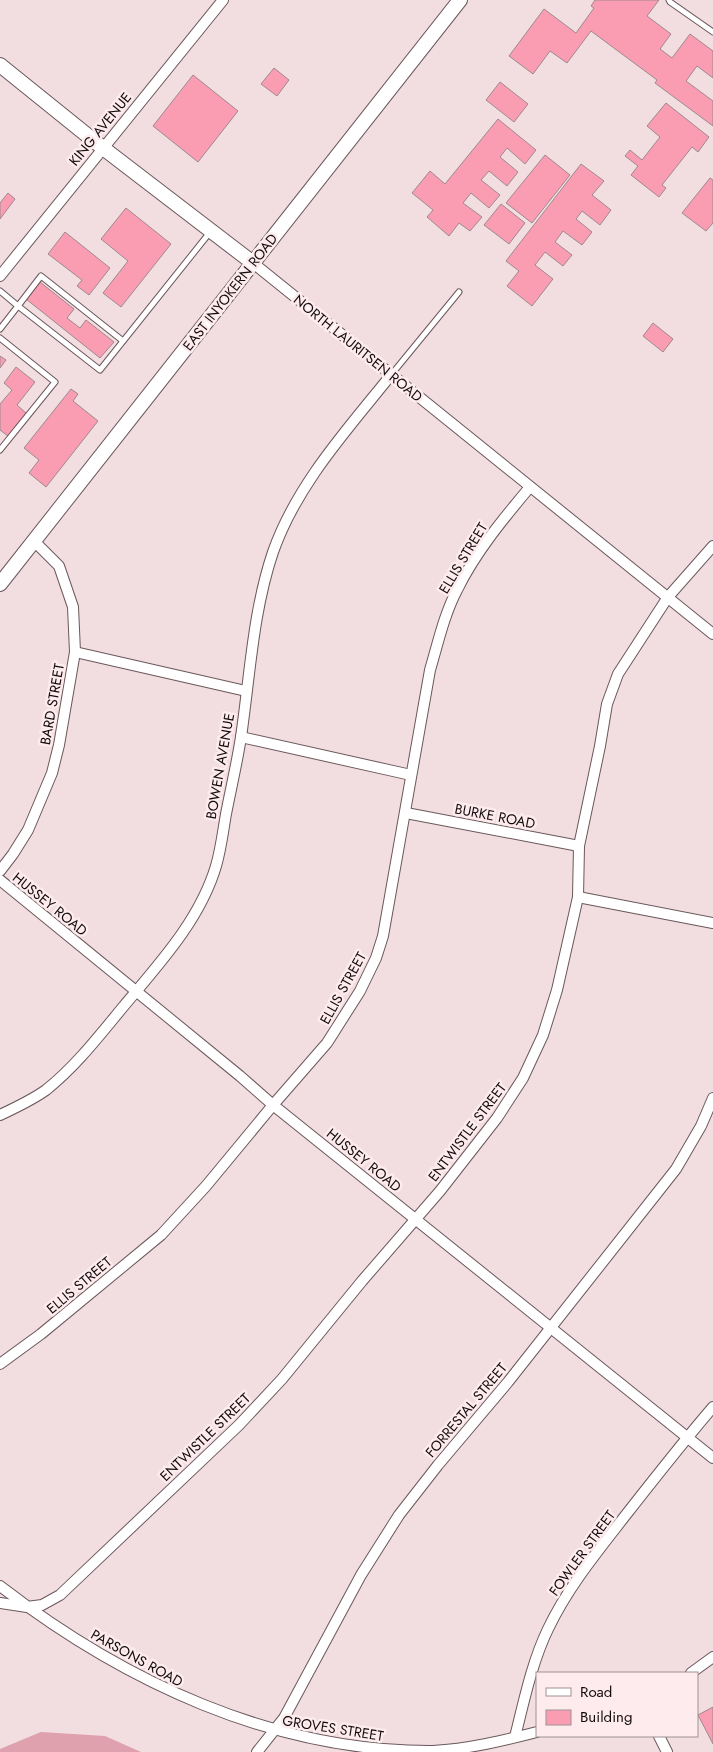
<svg xmlns="http://www.w3.org/2000/svg" width="713" height="1752" viewBox="0 0 713 1752" font-family="Jost,sans-serif">
	<rect width="100%" height="100%" fill="#f2dde1"/>
	<polygon fill="#dea1ad" points="41,1732 105,1736 141,1752 0,1752 0,1749"/>
	<g fill="#fb9db2" stroke="#9d898d">
		<polygon points="595,0 659,0 647,16 671,34 660,49 672,58 690,34 713,51 713,78 697,66 686,81 713,101 713,126 655,83 657,80 591,31 567,63 550,51 533,74 509,56 544,9 576,33 594,8 591,6"/>
		<polygon points="274,68 289,80 277,96 261,84"/>
		<polygon points="193,75 238,111 198,162 153,126"/>
		<polygon points="500,82 528,104 514,122 486,100"/>
		<polygon points="666,103 709,137 698,152 692,147 662,185 666,188 659,197 631,175 638,166 625,156 630,150 642,160 660,137 647,126"/>
		<polygon points="498,119 536,150 525,164 507,148 500,157 518,172 507,186 489,171 481,180 500,195 489,208 471,193 463,203 482,217 470,231 459,223 449,236 427,217 433,210 412,193 430,171 445,184"/>
		<polygon points="545,155 570,175 532,223 506,203"/>
		<polygon points="581,164 604,181 592,195 611,210 600,225 582,211 576,219 592,232 582,245 563,231 555,242 572,255 563,266 545,252 535,265 553,279 532,306 507,286 519,271 506,261"/>
		<polygon points="710,178 713,180 713,223 706,231 682,213"/>
		<polygon points="8,193 15,199 0,219 0,203"/>
		<polygon points="501,204 525,223 509,244 484,225"/>
		<polygon points="126,208 171,244 121,307 103,293 128,261 101,239"/>
		<polygon points="65,232 110,268 89,295 77,286 82,280 48,254"/>
		<polygon points="40,282 74,309 67,318 80,328 86,320 114,342 100,358 26,299"/>
		<polygon points="653,323 673,339 663,352 643,336"/>
		<polygon points="0,356 6,360 0,368"/>
		<polygon points="16,367 35,382 17,405 26,413 8,436 0,430 0,404 12,390 4,383"/>
		<polygon points="71,389 78,394 73,401 98,421 46,487 29,473 39,460 24,448"/>
		<polygon points="713,1707 713,1744 698,1715"/>
	</g>
	<g fill="none" stroke-linecap="round" stroke-linejoin="round">
		<defs>
			<g id="service">
				<polyline points="669,0 670,2 713,32"/>
				<polyline points="0,291 18,306 41,276 123,341"/>
				<polyline points="0,329 18,306 100,370 211,231"/>
				<polyline points="0,338 55,382 0,450"/>
				<polyline points="391,375 459,292"/>
			</g>
			<g id="minor">
				<polyline points="253,263 713,634"/>
				<polyline points="0,276 223,0"/>
				<polyline points="75,652 246,691"/>
				<polyline points="241,737 411,775"/>
				<polyline points="406,813 579,846"/>
				<polyline points="0,871 13,854 28,830 52,773 59,745 75,652 73,607 59,566 34,541"/>
				<polyline points="0,880 240,1076 273,1105 713,1458"/>
				<polyline points="578,897 713,923"/>
				<path d="M0,1115C15,1108 32,1100 46,1090C76,1066 99,1036 123,1007C159,964 200,920 216,866C221,849 223,831 226,814C231,788 237,763 241,737C250,675 253,611 273,552C297,484 347,430 391,375"/>
				<path d="M0,1364L41,1334L161,1235L206,1186L273,1105L327,1043L360,991L376,958L383,936L430,670C438,643 444,615 457,590C475,553 503,519 530,487"/>
				<path d="M0,1586C123,1681 273,1752 433,1751C468,1749 502,1741 537,1732"/>
				<polyline points="0,1603 27,1607 42,1605 60,1595 239,1425 282,1379 362,1281 440,1191 497,1118 523,1078 543,1035 557,990 578,897 579,846 600,746 607,704 618,674 668,597 713,546"/>
				<polyline points="691,1673 713,1657"/>
				<polyline points="659,1736 667,1752"/>
				<path d="M515,1737C524,1701 532,1662 548,1629C568,1587 597,1552 625,1516C654,1479 683,1442 713,1407"/>
				<polyline points="257,1752 284,1718 361,1575 399,1515 438,1465 508,1382 676,1169 701,1126 713,1098"/>
			</g>
			<g id="tertiary">
				<polyline points="0,65 103,148 253,263"/>
				<polyline points="0,584 460,0"/>
			</g>
		</defs>
		<use href="#service" stroke="#6a585b" stroke-width="7"/>
		<use href="#minor" stroke="#6a585b" stroke-width="12"/>
		<use href="#tertiary" stroke="#6a585b" stroke-width="16"/>
		<use href="#service" stroke="#fff" stroke-width="5"/>
		<use href="#minor" stroke="#fff" stroke-width="10"/>
		<use href="#tertiary" stroke="#fff" stroke-width="14"/>
	</g>
	<g text-anchor="middle" stroke-width="5" stroke-linejoin="round" paint-order="stroke">
		<g font-size="14" fill="#120b0d" stroke="#fdebee">
			<text transform="translate(100 129) rotate(-51)" y="5">KING AVENUE</text>
			<text transform="translate(230 292) rotate(-52)" y="5">EAST INYOKERN ROAD</text>
			<text transform="translate(358 348) rotate(39)" y="5">NORTH LAURITSEN ROAD</text>
			<text transform="translate(463 558) rotate(-59)" y="5">ELLIS STREET</text>
			<text transform="translate(52 704) rotate(-80)" y="5">BARD STREET</text>
			<text transform="translate(220 766) rotate(-80)" y="5">BOWEN AVENUE</text>
			<text transform="translate(495 816) rotate(11)" y="5">BURKE ROAD</text>
			<text transform="translate(50 904) rotate(39)" y="5">HUSSEY ROAD</text>
			<text transform="translate(343 988) rotate(-61)" y="5">ELLIS STREET</text>
			<text transform="translate(467 1132) rotate(-53)" y="5">ENTWISTLE STREET</text>
			<text transform="translate(364 1160) rotate(39)" y="5">HUSSEY ROAD</text>
			<text transform="translate(79 1285) rotate(-40)" y="5">ELLIS STREET</text>
			<text transform="translate(466 1410) rotate(-50)" y="5">FORRESTAL STREET</text>
			<text transform="translate(205 1437) rotate(-44)" y="5">ENTWISTLE STREET</text>
			<text transform="translate(582 1553) rotate(-54)" y="5">FOWLER STREET</text>
			<text transform="translate(137 1658) rotate(29)" y="5">PARSONS ROAD</text>
			<text transform="translate(333 1728) rotate(9)" y="5">GROVES STREET</text>
		</g>
	</g>
	<rect x="536" y="1672" width="162" height="65" fill="#fdebee" stroke="#9f9194"/>
	<rect x="546" y="1688" width="25" height="8" fill="#ffffff" stroke="#9f9194"/>
	<text x="580" y="1697" font-size="15" fill="#120b0d">Road</text>
	<rect x="546" y="1710" width="25" height="15" fill="#fb9db2" stroke="#9f9194"/>
	<text x="580" y="1722" font-size="15" fill="#120b0d">Building</text>
</svg>
